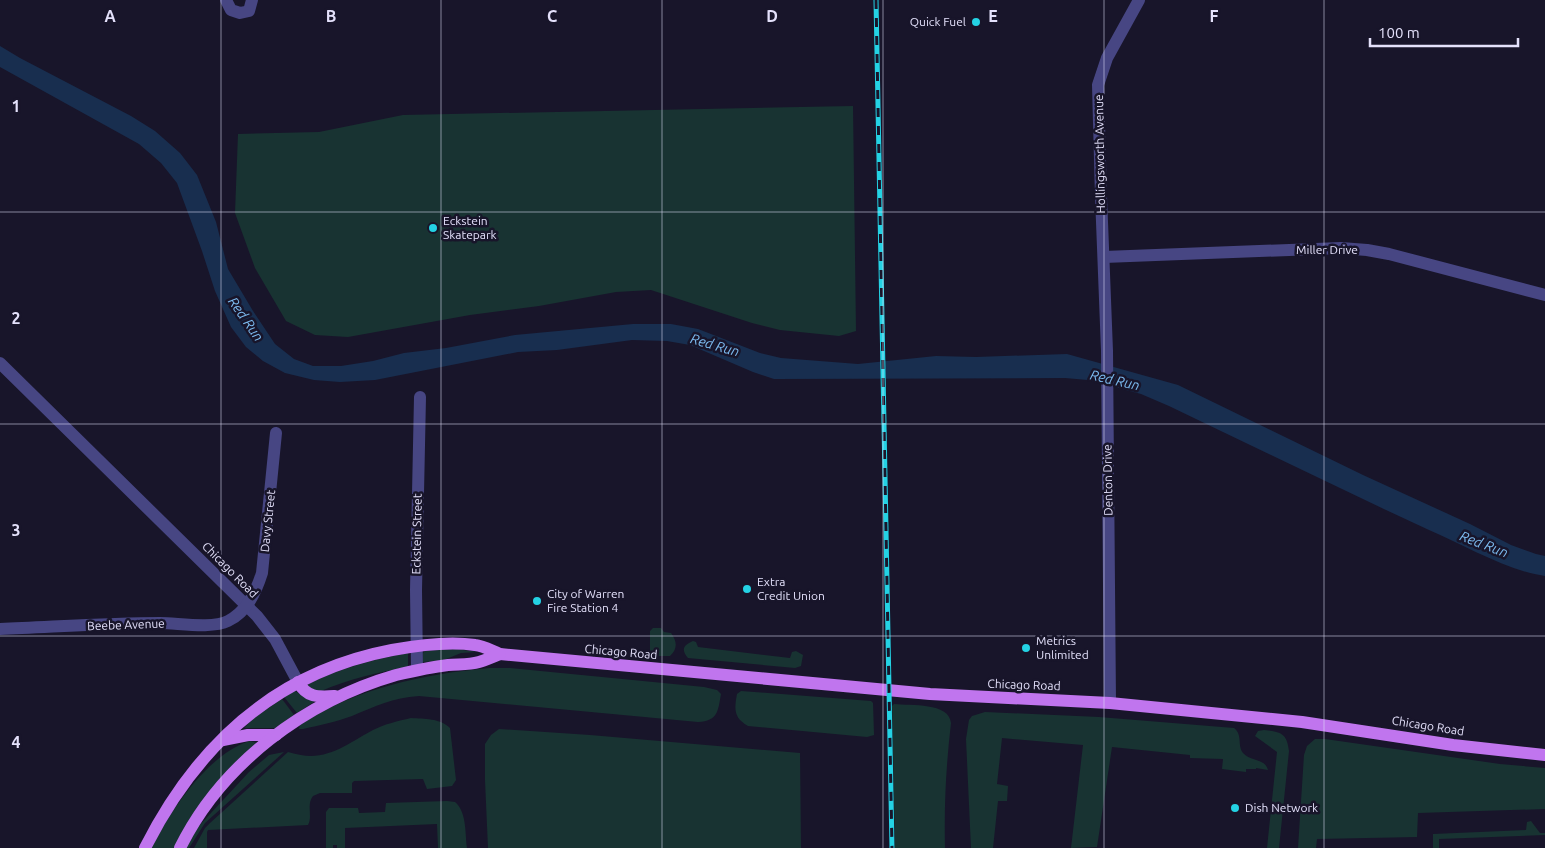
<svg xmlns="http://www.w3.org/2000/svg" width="1545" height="848" viewBox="0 0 1545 848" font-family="Ubuntu,sans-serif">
	<rect width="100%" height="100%" fill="#18152a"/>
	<g fill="#183332">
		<polygon points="853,106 856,331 839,336 780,330 752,323 651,290 616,292 539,306 470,315 348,337 315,335 286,321 255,268 235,213 238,134 319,132 403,115"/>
		<path d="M653,628H661L664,632L671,633C677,641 678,649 670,656H655L650,653V631Z"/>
		<path d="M693,641L696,642L698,647L790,658L792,652L796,651L803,655L801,666L795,668L688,658C681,650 683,645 693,641Z"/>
		<polygon points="456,649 477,652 461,653 444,660 423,662 423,653 425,651"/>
		<path d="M408,653V667C378,672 349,679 321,691H315L307,685C340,668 372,660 408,653Z"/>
		<path d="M490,668H510L704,687L717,690L721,694C718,711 718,721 698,722L419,696C392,698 376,706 352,716C336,722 320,725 303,729H299L300,725C356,688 424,674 490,668Z"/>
		<polygon points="295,691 314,702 297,713 284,697"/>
		<path d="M741,691L871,701L873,703L874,735L867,737L748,726C734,718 734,710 737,694Z"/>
		<polygon points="282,699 294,715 275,728 244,728 254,718"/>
		<path d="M894,704C911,706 949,702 951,723C946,766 944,805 945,848H895L892,706Z"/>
		<path d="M985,712L1099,717L1234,728C1243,735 1237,745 1243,753C1251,762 1265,758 1268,770L1256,768V769H1246V772L1222,769L1223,759L1190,758V755L1112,747L1097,847L1071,848L1083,745L1002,738L997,784L1008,786L1007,801H998L993,848H971L966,739L969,720L972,716Z"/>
		<path d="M411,718C424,719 440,718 450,728L456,780L452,786L427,789L423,779L354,781L352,783V793H320L313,796C306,805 313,816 308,825L208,830L207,832V848H194L205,828L210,823L288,752C295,754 304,756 311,756C334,756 354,740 373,730C385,724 398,721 411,718Z"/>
		<polygon points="499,729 590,735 800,753 801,848 488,848 485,780 485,744 491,735"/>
		<path d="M1264,730C1281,732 1287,733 1289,751L1279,848H1267L1277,752L1255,736L1258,731Z"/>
		<polygon points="1315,739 1325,739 1500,764 1545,768 1545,809 1418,813 1417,837 1317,839 1316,848 1298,848 1304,755 1307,746"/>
		<path d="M250,741L257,743L174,848H151C169,812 210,752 250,741Z"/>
		<polygon points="284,752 205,823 189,848 186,848 198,827 249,772 269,755"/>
		<path d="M447,801L455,802C467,812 465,834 467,848H438L437,824L345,828V848H337V845H333V848H326V812L329,808H358L359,813L385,812L386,803Z"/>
		<polygon points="1531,821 1540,833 1545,833 1545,835 1439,839 1439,848 1433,848 1433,834 1526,830 1527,822"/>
	</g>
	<path fill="#182e4f" d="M0,46L20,58L131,116L155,131L180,153L197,175L216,222L228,269L253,311L275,344L294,359L313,366H341L373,361L404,353L446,348L515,335L633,324H671L698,329L760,353L781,358L858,364L936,356L976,357L1067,354L1178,385L1363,475L1470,524L1511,545L1536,554L1545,556V576C1508,571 1464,545 1429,530C1342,490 1255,447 1169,406L1141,394L1088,380L1065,378L774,379L753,372L690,345L667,341L632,340L557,350L518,352L375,380L340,382L314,380L285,373L263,361L246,347L231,327L215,291L202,251L177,183L161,163L139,144L0,67Z"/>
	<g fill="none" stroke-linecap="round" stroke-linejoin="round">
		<g stroke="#474683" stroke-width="12">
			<polyline points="226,0 231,10 240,13 249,11 252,0"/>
			<polyline points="1104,257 1341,248 1367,250 1389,254 1545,295"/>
			<polyline points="0,363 257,616 275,639 298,682"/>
			<path d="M0,629C53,627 107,623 160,623C178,623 212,629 228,621C247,612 256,592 262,573L276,433"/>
			<polyline points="417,670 416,590 420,397"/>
			<polyline points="1110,703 1107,351 1101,196 1098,85 1107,58 1139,0"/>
		</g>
		<g stroke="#c075ee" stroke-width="12">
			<path d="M298,682C307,698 318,697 335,696"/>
			<polyline points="223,740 248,735 276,735"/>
			<path d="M145,848C197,745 276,672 392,650C419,645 449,641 475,645C484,646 492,651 500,654L930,694L1110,703L1302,722L1453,745L1545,755"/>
			<path d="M180,848C222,763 306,701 396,675C413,671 431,667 448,665C458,664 469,665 479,662C486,660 493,657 500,654"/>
		</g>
		<defs>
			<polyline id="rail" points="876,0 892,848"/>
		</defs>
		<use href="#rail" stroke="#24d2e4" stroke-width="5"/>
		<use href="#rail" stroke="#18152a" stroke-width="3" stroke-dasharray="9" stroke-linecap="butt"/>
	</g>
	<path fill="none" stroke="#e4e1fb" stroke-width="1" stroke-opacity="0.55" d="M221,0V848M441,0V848M662,0V848M883,0V848M1104,0V848M1324,0V848M0,212H1545M0,424H1545M0,636H1545"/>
	<g fill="#24d2e4" stroke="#18152a" stroke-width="2">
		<circle cx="976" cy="22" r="5"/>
		<circle cx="433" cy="228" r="5"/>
		<circle cx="747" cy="589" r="5"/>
		<circle cx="537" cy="601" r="5"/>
		<circle cx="1026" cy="648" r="5"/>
		<circle cx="1235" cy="808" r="5"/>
	</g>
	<g text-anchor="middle" stroke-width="5" stroke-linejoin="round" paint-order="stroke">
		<g font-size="12" fill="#e4e1fb" stroke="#18152a" text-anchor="start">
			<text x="966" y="26" text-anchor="end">Quick Fuel</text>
			<text x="443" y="225">Eckstein<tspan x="443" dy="14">Skatepark</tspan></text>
			<text x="757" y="586">Extra<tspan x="757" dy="14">Credit Union</tspan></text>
			<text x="547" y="598">City of Warren<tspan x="547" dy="14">Fire Station 4</tspan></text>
			<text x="1036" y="645">Metrics<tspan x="1036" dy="14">Unlimited</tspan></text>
			<text x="1245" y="812">Dish Network</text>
		</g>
		<g font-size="12" fill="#e4e1fb" stroke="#18152a">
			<text transform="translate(1100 154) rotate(-91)" y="4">Hollingsworth Avenue</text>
			<text x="1327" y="254">Miller Drive</text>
			<text transform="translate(1108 480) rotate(-91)" y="4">Denton Drive</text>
			<text transform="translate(268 521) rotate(-84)" y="4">Davy Street</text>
			<text transform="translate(417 534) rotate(-89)" y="4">Eckstein Street</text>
			<text transform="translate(230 570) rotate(45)" y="4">Chicago Road</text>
			<text transform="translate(126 625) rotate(-2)" y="4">Beebe Avenue</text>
			<text transform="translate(621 652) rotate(5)" y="4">Chicago Road</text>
			<text transform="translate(1024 685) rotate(2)" y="4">Chicago Road</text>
			<text transform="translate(1428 726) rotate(9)" y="4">Chicago Road</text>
		</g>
		<g font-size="14" font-style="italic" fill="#7cbaef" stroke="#18152a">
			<text transform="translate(246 319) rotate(55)" y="5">Red Run</text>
			<text transform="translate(715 345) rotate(16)" y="5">Red Run</text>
			<text transform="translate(1115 380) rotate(13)" y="5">Red Run</text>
			<text transform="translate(1484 544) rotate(21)" y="5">Red Run</text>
		</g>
	</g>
	<g font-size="16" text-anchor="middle" font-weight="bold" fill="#e4e1fb" stroke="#18152a" stroke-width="5" stroke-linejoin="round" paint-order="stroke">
		<text x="110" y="22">A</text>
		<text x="331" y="22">B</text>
		<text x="552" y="22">C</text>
		<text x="772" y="22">D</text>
		<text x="993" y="22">E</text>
		<text x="1214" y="22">F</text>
		<text x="16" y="112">1</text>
		<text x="16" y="324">2</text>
		<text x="16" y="536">3</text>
		<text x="16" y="748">4</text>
	</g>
	<path d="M1370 38v8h148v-8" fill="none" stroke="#e4e1fb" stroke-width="2.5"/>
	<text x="1378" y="38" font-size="15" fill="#e4e1fb" stroke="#18152a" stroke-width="4" paint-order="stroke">100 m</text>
</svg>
